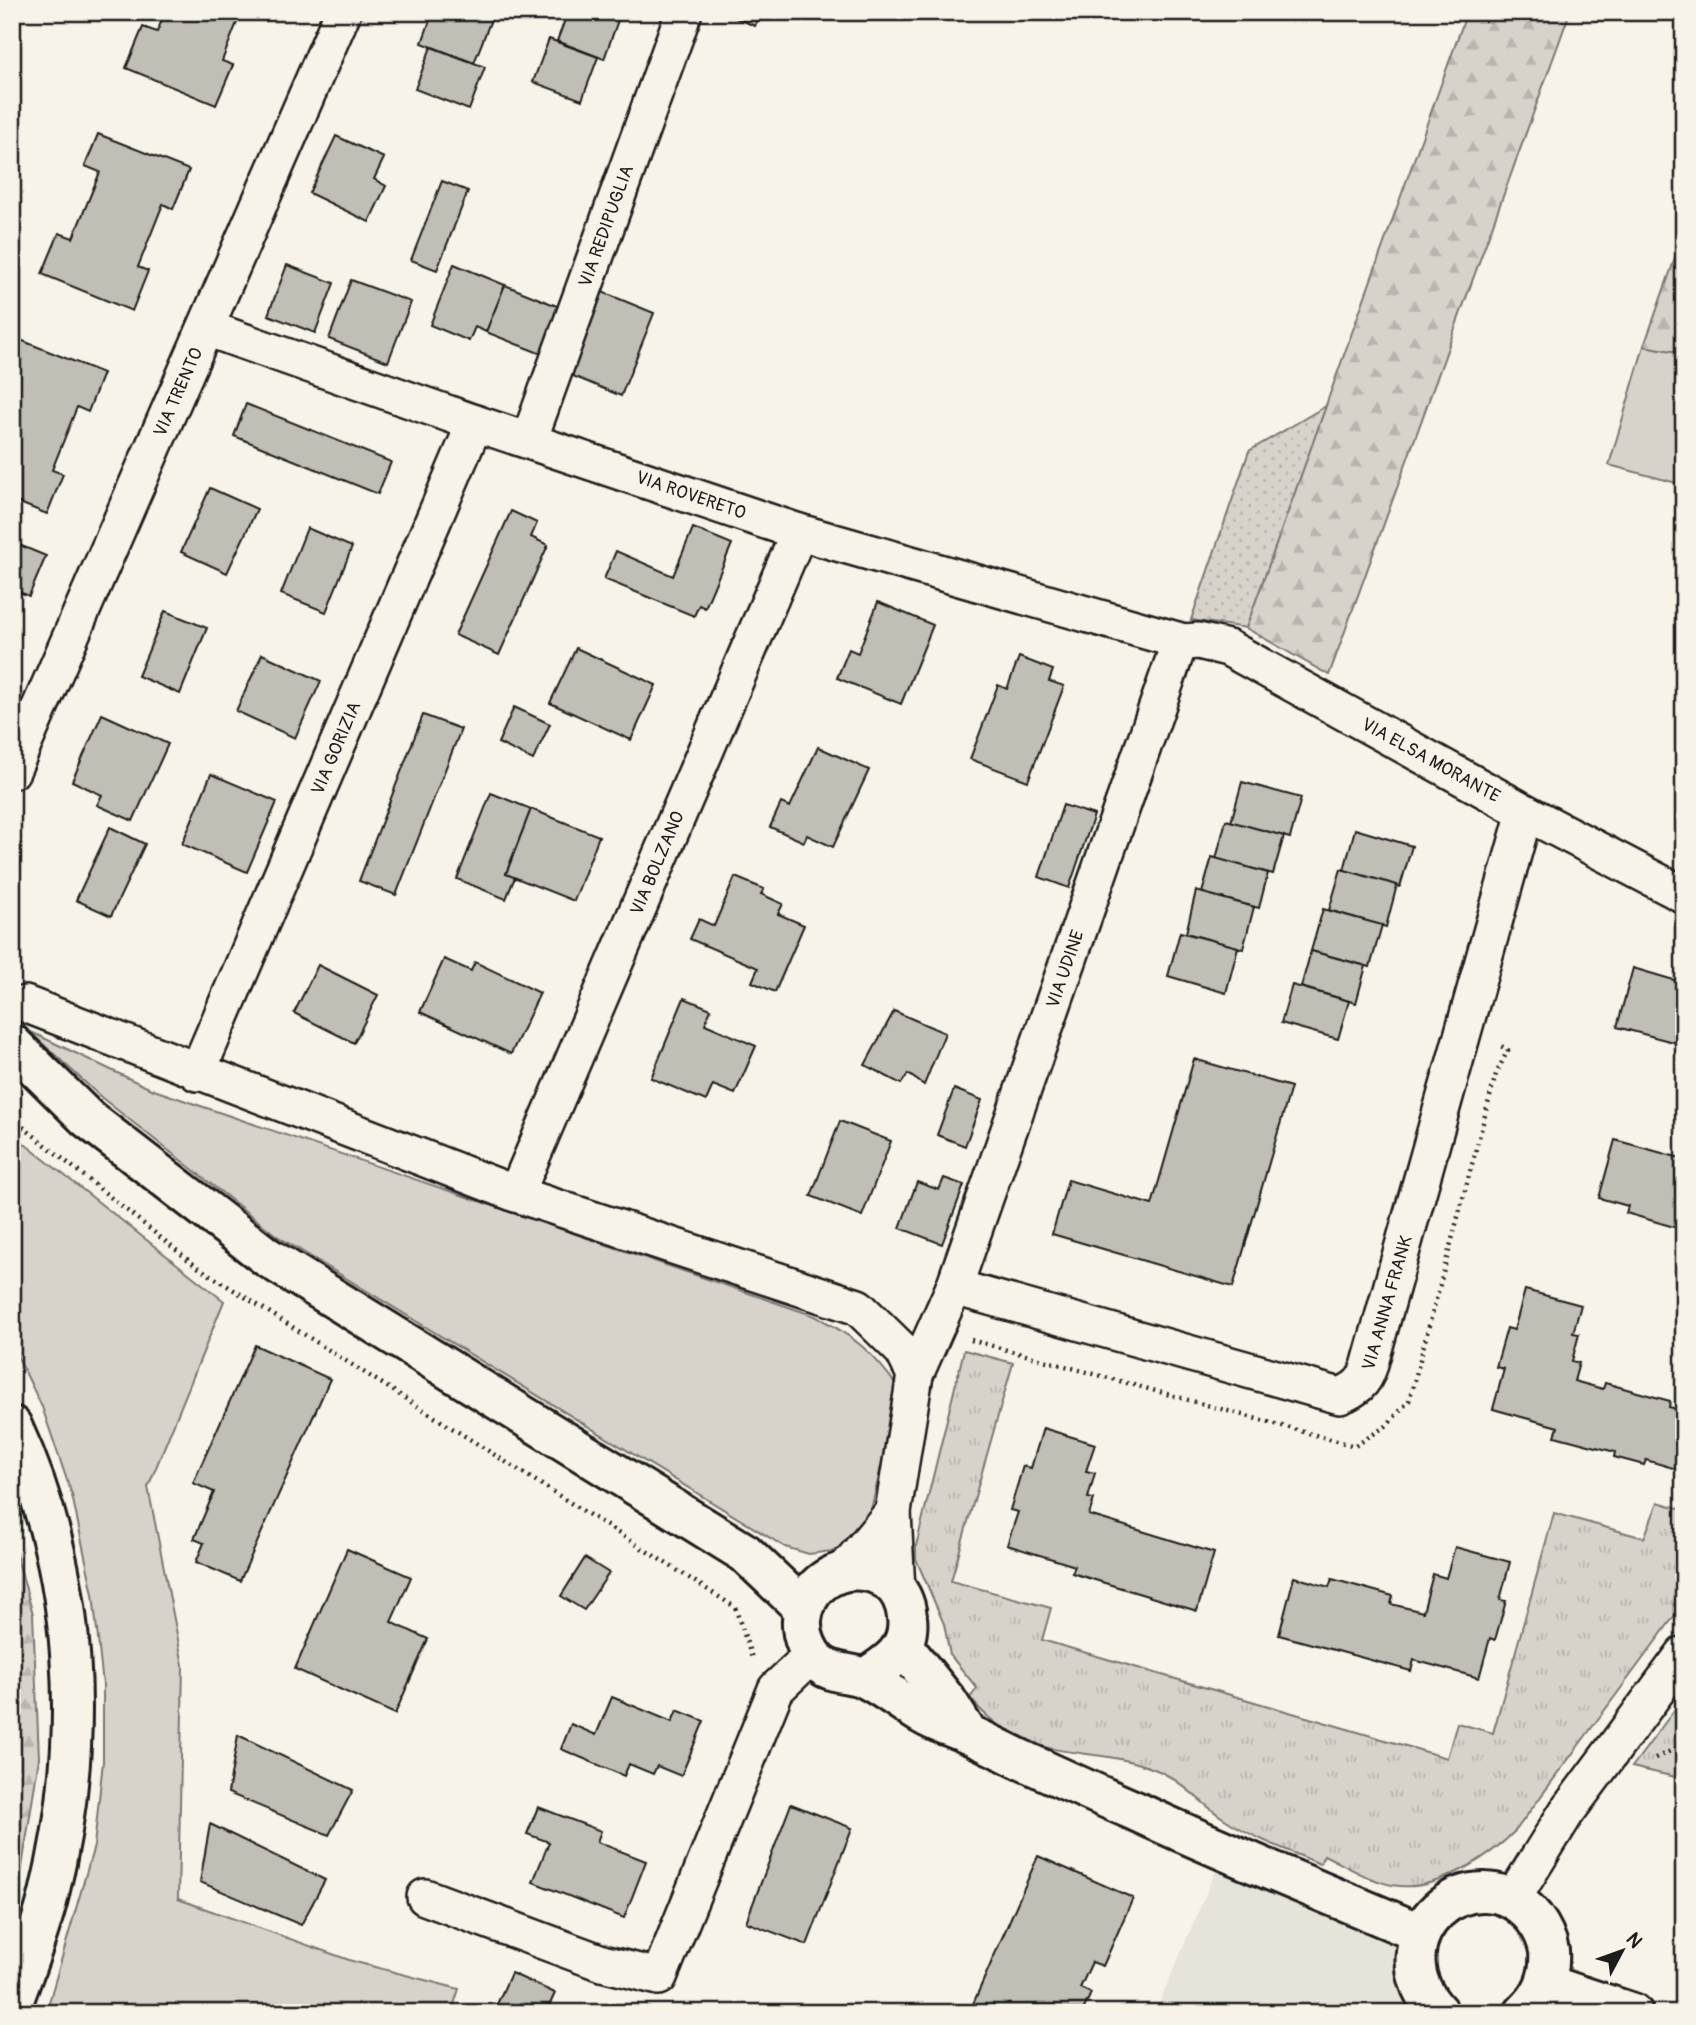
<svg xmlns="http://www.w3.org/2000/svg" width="1696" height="2025" viewBox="0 0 1696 2025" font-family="Pangolin,sans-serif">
	<defs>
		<pattern id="forest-firs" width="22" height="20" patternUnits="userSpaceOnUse" patternTransform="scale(1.75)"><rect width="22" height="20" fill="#d7d3cb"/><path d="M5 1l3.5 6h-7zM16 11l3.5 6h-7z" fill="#b8b5ae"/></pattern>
		<pattern id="park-tufts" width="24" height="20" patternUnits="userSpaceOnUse" patternTransform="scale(1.75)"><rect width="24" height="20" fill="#d7d3cb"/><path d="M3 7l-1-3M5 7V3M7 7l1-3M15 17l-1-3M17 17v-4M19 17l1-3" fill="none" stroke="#b8b5ae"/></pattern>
		<pattern id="garden-dots" width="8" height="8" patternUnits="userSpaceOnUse" patternTransform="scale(1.75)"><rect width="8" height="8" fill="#d7d3cb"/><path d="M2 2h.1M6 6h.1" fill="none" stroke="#b8b5ae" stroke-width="1.8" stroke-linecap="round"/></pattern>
	</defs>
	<rect width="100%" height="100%" fill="#f7f3e8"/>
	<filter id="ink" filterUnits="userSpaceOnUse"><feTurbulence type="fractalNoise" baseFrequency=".0143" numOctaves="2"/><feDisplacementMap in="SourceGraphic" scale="14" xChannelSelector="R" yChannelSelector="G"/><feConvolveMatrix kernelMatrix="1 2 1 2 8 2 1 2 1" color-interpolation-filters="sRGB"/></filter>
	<g filter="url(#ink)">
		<polygon fill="#e6e3d9" points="1219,1863 1400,1942 1424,2013 1155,2013"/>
		<g fill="#d7d3cb" stroke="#7a7874" stroke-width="2">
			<polygon points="1644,346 1684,353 1684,485 1609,465"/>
			<path d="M29,1031L151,1089L815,1316C854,1336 874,1353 899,1389L868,1523L846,1549L809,1554L785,1547L277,1236L102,1098Z"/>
			<polygon points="12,1134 224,1301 148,1487 183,1665 178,1899 352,1961 459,1989 451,2013 46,2013 94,1846 103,1761 103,1685 93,1594 72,1495 42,1407 12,1345"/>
		</g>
		<g fill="url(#forest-firs)" stroke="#7a7874" stroke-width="2">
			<polygon points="1467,12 1570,12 1329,675 1246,628"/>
			<polygon points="1684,233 1684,353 1644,346"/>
			<polygon points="12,1540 33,1614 39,1758 20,1880 12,1900"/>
		</g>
		<g fill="url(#park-tufts)" stroke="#7a7874" stroke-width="2">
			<path d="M964,1350L1013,1363L951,1581L1051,1608L1042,1640L1447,1758L1457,1723L1493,1733L1554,1513L1644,1538L1658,1502L1684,1510V1603L1516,1830C1491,1856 1438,1890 1400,1886C1374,1884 1347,1866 1324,1855L1320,1864C1287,1850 1253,1838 1223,1818C1202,1804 1183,1782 1159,1771C1088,1740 1030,1771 970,1698L977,1688L950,1655L944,1624L916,1559V1546Z"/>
			<polygon points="1684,1697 1684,1779 1632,1767"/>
		</g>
		<polygon fill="url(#garden-dots)" stroke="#7a7874" stroke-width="2" points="1326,406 1246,628 1191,620 1249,451"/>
		<g fill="#c0beb5" stroke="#1c1c1c" stroke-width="2">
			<polygon points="165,12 241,12 222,61 233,65 216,105 126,68 143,27 157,32"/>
			<polygon points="433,12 480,12 492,17 474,63 422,43"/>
			<polygon points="568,12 621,12 604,59 557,41"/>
			<polygon points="721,12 761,12 755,26"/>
			<polygon points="549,39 598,57 582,100 533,82"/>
			<polygon points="431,47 485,67 469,110 415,89"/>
			<polygon points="98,134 189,170 173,209 163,204 138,267 148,271 132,311 42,274 59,233 73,238 100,172 85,166"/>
			<polygon points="336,136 384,158 374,179 386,186 369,222 309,193"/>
			<polygon points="442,181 468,191 437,270 411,260"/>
			<polygon points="454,264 505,285 486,332 475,327 469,341 430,325"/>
			<polygon points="287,265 334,283 315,333 268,315"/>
			<polygon points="351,280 411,302 388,362 329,339"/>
			<polygon points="505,285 562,308 544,355 486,332"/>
			<polygon points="600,291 654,313 621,396 568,374"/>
			<polygon points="13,337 103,373 88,412 77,407 52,470 63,474 47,514 12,500"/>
			<polygon points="246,404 391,462 378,494 234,436"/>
			<polygon points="210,488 257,509 227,573 181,552"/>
			<polygon points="511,511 537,523 531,537 548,545 499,655 455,635"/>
			<polygon points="307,528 352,547 326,612 281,594"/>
			<polygon points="693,528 732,544 705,608 699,605 694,616 604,579 616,551 673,576"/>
			<polygon points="12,542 46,556 29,596 12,589"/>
			<polygon points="878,602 933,625 901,704 837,678 849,649 858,653"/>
			<polygon points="165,611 207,628 180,694 138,676"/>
			<polygon points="576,648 656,685 631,740 550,703"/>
			<polygon points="262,654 321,681 295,738 236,711"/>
			<polygon points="1019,657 1053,670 1049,681 1064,686 1028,781 970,759 998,685 1007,689"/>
			<polygon points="514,707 550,724 533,760 498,743"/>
			<polygon points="102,714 168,744 133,821 97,805 102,795 72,781"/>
			<polygon points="423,715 461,729 396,895 359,881"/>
			<polygon points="818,747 869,770 833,847 807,835 804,842 770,827 781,803 790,807"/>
			<polygon points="211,774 277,802 247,872 182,844"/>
			<polygon points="1242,782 1301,798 1290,838 1231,822"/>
			<polygon points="491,793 531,809 506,874 515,877 506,899 457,879"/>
			<polygon points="1063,805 1094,815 1069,888 1039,877"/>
			<polygon points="531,809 599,836 574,901 506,874"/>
			<polygon points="1226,820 1284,836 1273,874 1216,859"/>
			<polygon points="110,827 145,844 111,916 76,900"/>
			<polygon points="1355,829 1412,846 1400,887 1344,870"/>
			<polygon points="1212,857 1268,873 1259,908 1202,893"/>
			<polygon points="1341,869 1397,885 1386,927 1329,910"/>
			<polygon points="735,877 764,889 761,894 783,904 778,914 804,925 775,992 752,982 758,968 690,939 699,919 714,926"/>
			<polygon points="1196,891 1254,907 1243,949 1186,933"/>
			<polygon points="1323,909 1382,925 1370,967 1311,951"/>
			<polygon points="1180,932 1238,947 1226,993 1168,976"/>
			<polygon points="1311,951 1366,966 1356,1003 1301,987"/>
			<polygon points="444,959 471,971 475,962 540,993 511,1054 420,1012"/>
			<polygon points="318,965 378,995 354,1043 294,1013"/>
			<polygon points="1633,968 1684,983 1684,1045 1617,1027"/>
			<polygon points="1292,985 1349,1001 1338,1039 1281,1023"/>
			<polygon points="684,998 711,1009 705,1024 756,1046 735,1094 713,1085 706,1101 651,1078"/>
			<polygon points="894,1011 945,1033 924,1085 908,1074 901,1084 865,1065"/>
			<polygon points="1194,1059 1291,1087 1233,1287 1052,1234 1068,1180 1152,1205"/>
			<polygon points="954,1089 982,1100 965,1146 937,1135"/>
			<polygon points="840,1121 891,1141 862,1216 811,1196"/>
			<polygon points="1615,1140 1684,1159 1684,1230 1626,1213 1628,1206 1599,1198"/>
			<polygon points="944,1178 964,1185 942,1244 900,1228 917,1182 939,1190"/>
			<polygon points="1525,1290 1581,1305 1573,1333 1579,1334 1572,1361 1579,1363 1574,1381 1603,1389 1605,1383 1670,1401 1669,1407 1684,1411 1683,1471 1646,1460 1644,1465 1614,1457 1615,1452 1555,1436 1558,1427 1493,1409 1504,1369 1496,1367 1507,1328 1514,1330"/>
			<polygon points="255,1345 330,1379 240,1581 196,1562 204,1543 194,1539 214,1492 193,1483"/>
			<polygon points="1043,1428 1095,1444 1086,1471 1095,1473 1088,1498 1094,1499 1089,1515 1214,1553 1197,1611 1072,1573 1075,1566 1007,1545 1018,1512 1010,1510 1023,1466 1031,1468"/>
			<polygon points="1455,1547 1510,1562 1500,1600 1506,1601 1495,1640 1490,1638 1479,1678 1414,1660 1411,1671 1279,1635 1294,1577 1329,1587 1332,1579 1393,1596 1391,1604 1423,1612 1433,1574 1446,1578"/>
			<polygon points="347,1549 411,1577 391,1622 428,1639 395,1714 295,1669"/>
			<polygon points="585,1558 609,1573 584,1610 561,1596"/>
			<polygon points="612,1697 672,1722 677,1710 704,1721 681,1776 657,1766 653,1774 629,1764 624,1776 561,1749 571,1724 596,1735"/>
			<polygon points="238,1735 353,1790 329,1835 228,1793"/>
			<polygon points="791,1804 852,1828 807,1945 746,1922"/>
			<polygon points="538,1807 601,1831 597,1842 646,1861 624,1918 533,1882 549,1842 527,1834"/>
			<polygon points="210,1824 325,1880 301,1925 200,1882"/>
			<polygon points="1038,1856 1133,1898 1103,1966 1092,1962 1080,1988 1091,1993 1082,2013 991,2013 973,2004"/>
			<polygon points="511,1973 555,1993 546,2013 493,2013"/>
		</g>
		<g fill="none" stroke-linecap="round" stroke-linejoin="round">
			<defs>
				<g id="minor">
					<polyline points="206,328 475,423 799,532 1184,642"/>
					<polyline points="529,440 684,12"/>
					<polyline points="12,771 343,12"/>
					<polyline points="25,1004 516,1194 858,1307 903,1351 915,1375"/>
					<polyline points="197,1073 475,423"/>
					<polyline points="516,1194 799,532"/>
					<path d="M954,1287L1340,1396C1356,1389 1364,1383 1369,1367L1525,812"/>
					<polyline points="844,1571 893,1512"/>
					<polyline points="897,1591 893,1512 915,1375 954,1287 1177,650 1184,642 1198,641 1228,648 1525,812 1684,895"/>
					<polyline points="425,1897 602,1963 659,1977 776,1689 812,1655"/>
					<polyline points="1512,1900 1566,1813 1684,1654"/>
				</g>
				<g id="tertiary">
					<polyline points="12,1044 87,1118 267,1257 745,1553 804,1609"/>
					<path d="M12,1426C80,1572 87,1739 49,1894C40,1932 25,1969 12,2005"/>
					<polyline points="903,1646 947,1701 966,1731"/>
					<path d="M865,1678C889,1663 911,1649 907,1617C901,1554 809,1555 802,1620C801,1636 808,1653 819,1663C834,1676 853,1671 868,1680C895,1694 916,1715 945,1725C972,1734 997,1748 1022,1760C1059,1777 1096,1794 1133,1810C1227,1854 1324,1892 1420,1933"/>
					<polyline points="1546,1984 1633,2013"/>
					<path d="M1439,2013C1368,1938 1475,1846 1534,1918C1541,1927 1547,1939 1549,1951C1551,1977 1542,1996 1524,2013"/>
				</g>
			</defs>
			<use href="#minor" stroke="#1c1c1c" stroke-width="40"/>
			<use href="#tertiary" stroke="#1c1c1c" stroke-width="44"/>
			<g stroke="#1c1c1c" stroke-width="4.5" stroke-dasharray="2 5" stroke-linecap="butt">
				<polyline points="12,1118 196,1266 735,1607 753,1661"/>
				<polyline points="971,1340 1355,1446 1386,1426 1409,1401 1496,1074 1508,1050 1499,1045"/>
				<polyline points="1655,1758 1684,1745"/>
			</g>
			<use href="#minor" stroke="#f7f3e8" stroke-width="35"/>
			<use href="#tertiary" stroke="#f7f3e8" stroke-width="38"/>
		</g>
	</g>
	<g text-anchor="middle" stroke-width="6" stroke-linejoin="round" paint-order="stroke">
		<g font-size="18" fill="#1c1c1c" stroke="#f7f3e8">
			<text transform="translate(606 226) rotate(-70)" y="6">VIA REDIPUGLIA</text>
			<text transform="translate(178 392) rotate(-66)" y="6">VIA TRENTO</text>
			<text transform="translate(691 495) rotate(19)" y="6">VIA ROVERETO</text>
			<text transform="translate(336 748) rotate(-67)" y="6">VIA GORIZIA</text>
			<text transform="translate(1431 760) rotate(29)" y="6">VIA ELSA MORANTE</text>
			<text transform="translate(657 863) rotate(-67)" y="6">VIA BOLZANO</text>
			<text transform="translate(1065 969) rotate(-71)" y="6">VIA UDINE</text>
			<text transform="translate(1387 1303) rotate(-74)" y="6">VIA ANNA FRANK</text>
		</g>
	</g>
	<rect width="1696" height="2025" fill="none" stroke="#f7f3e8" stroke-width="42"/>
	<rect x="21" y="21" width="1654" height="1983" fill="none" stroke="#1c1c1c" stroke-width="2.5" filter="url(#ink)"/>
	<g transform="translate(1622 1951) rotate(49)" stroke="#f7f3e8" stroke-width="5" paint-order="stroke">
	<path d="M0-5L12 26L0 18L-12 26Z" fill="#1c1c1c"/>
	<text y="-10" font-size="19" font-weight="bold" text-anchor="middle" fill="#1c1c1c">N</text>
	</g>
</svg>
